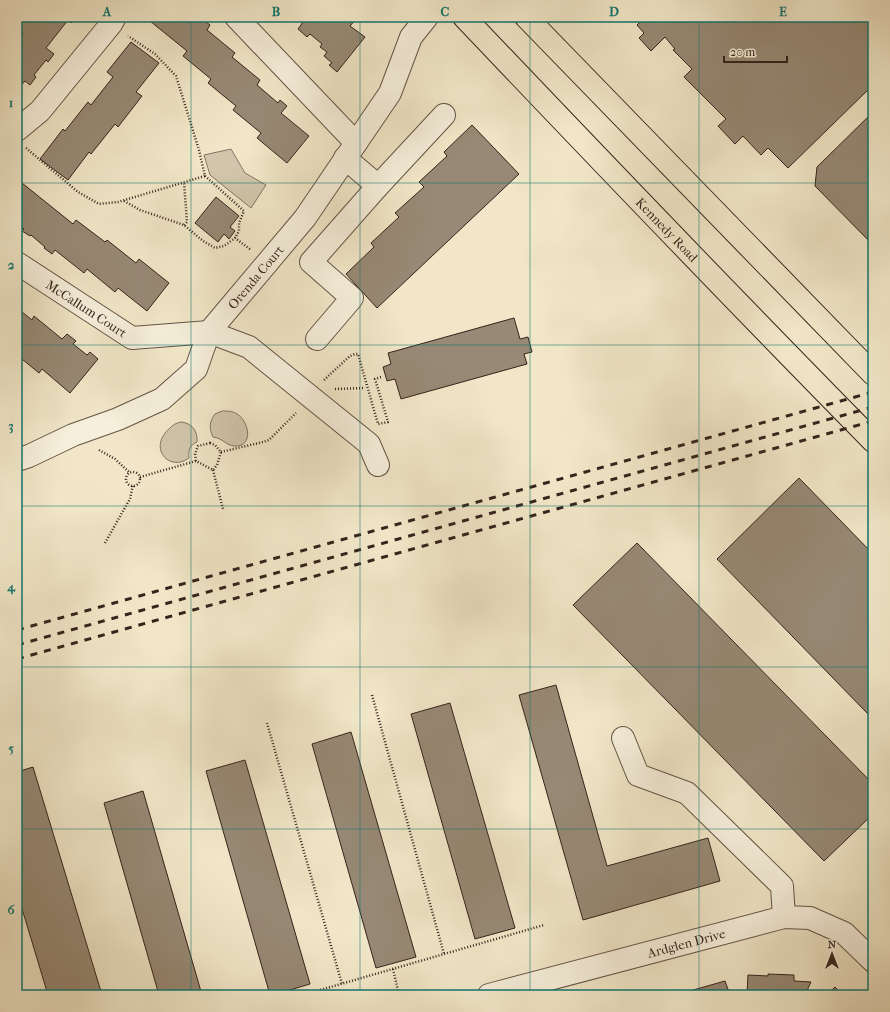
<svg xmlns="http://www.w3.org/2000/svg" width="890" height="1012" viewBox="0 0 890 1012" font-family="'IM FELL French Canon',serif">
	<rect width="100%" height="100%" fill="#f1e7c8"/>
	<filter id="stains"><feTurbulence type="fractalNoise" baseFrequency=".005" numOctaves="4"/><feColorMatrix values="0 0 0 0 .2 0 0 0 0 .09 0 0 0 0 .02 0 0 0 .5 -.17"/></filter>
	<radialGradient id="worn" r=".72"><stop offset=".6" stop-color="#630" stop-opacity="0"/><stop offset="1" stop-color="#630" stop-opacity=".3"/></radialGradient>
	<g fill="#d1c6ab" stroke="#837464">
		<polygon points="231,149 245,173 266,185 251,208 210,175 204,155"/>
		<path d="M222,411C227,411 233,411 237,414C249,421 254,447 235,446C226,446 223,438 213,437C209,428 209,422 215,414Z"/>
		<path d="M181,422C192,423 198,431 197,442C190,445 188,450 189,458C170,472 150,450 166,432C172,426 173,424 181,422Z"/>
	</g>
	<g fill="#978975" stroke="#35231c">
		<polygon points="26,17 76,17 71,23 68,20 46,48 54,54 48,62 46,60 34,75 36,77 30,85 25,81 17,90 17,40 23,33 17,28"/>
		<polygon points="145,17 200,17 210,25 207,30 235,53 232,57 260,80 257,85 278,103 280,100 287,106 281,113 309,136 287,163 257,138 261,133 233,110 236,106 208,83 211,79 183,56 187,51"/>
		<polygon points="297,17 354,17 356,19 350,26 365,37 337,72 329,65 332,63 324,56 327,52 320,47 322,44 310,34 307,37 298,29 303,22"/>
		<polygon points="643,17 864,17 869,23 873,19 873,85 788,168 768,148 761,155 743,136 735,144 718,126 726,119 684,77 692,69 673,50 675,49 665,37 651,51 639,38 644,33 637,25 644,18"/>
		<polygon points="131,42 159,63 136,92 142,96 118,127 115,124 91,154 89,152 68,180 40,159 63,129 65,131 88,102 91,105 113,77 107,72"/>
		<polygon points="873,112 873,245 815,186 817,167"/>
		<polygon points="472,125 519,174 377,308 346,274 374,247 371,243 399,217 395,213 424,187 419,182 447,156 444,152"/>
		<polygon points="17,179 73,224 76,220 105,242 107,240 136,263 139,259 169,283 147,311 118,288 115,292 87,269 84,273 55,250 52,254 44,248 45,247 31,235 30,236 22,231 24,229 17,223"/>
		<polygon points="216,197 239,216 230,227 235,231 229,239 224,234 218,242 195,223"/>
		<polygon points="17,308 32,320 34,316 62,339 67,334 76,341 73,344 87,355 90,352 98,359 70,393 42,369 39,373 17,355"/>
		<polygon points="514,318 520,339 528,337 532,352 524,354 527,364 401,399 395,379 387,381 383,367 391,364 388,353"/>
		<polygon points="799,478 873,554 873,709 868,714 717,559"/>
		<polygon points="637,543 873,784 873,814 824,861 573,605"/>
		<polygon points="556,685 607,866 708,838 720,881 583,920 519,695"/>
		<polygon points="450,703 515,928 475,939 411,714"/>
		<polygon points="351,732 416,957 376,968 312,744"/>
		<polygon points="245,760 310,984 273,995 270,995 206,771"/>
		<polygon points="33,767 102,995 48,995 17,892 17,772"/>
		<polygon points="143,791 202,995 159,995 104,803"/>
		<polygon points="768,974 794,975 794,981 811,982 805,995 747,995 748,975 768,976"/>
		<polygon points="725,981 730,995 679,995 679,994"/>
		<polygon points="835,987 843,995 827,995"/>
	</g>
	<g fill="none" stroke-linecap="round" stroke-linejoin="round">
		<defs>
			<g id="minor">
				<polyline points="236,17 356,143"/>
				<polyline points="17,130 40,111 111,24 115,17"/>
				<polyline points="345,158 378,186 444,115"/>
				<path id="s1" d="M17,263L132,338L209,332L249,347L369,444L378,465"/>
				<polyline points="317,339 352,298 311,262 378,186"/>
				<path id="s2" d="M17,460L29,456L73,435L118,419L162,399L196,369L209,332L305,218L390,93L411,37L427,17"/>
				<polyline points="623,738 638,775 687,793 782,886 784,917"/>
				<path id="s3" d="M489,995L784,917L810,918L844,933L873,961"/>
			</g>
			<g id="major">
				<path id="s4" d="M464,17C599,159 735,301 873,441"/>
				<polyline points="526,17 873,374"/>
			</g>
		</defs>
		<use href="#minor" stroke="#645447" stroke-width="24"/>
		<use href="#major" stroke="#35231c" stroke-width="24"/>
		<g stroke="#35231c" stroke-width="2.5" stroke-dasharray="1 2" stroke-linecap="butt">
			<polyline points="26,148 78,192 99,204 118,202 205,176 199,150 176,76 155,54 128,36"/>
			<polyline points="205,176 244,211 239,223 239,231 235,238"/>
			<polyline points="124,201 140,210 184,225 203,241 215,248 224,246 235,238 251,250"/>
			<polyline points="184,225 187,222 184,182"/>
			<polyline points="324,380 350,356 355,354 358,354 378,424 388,422 375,379 381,377"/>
			<polyline points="335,389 365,388"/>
			<polygon points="210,443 215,445 221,452 217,465 213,470 196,461 195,454 198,446"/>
			<polyline points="99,450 115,459 130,473"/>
			<polyline points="221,452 263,442 269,440 296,413"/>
			<polyline points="213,470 223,509"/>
			<circle cx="133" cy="479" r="7"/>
			<polyline points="140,477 196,461"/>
			<polyline points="105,543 127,504 130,499 133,485"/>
			<polyline points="372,695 444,954"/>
			<polyline points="267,723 342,984"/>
			<polyline points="393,969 399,995"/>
			<polyline points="303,995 544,925"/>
		</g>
		<use href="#minor" stroke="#f6efdb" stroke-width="22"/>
		<use href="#major" stroke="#f1e7c8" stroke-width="22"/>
		<g stroke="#35231c" stroke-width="3" stroke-dasharray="7 7" stroke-linecap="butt">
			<polyline points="17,630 873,392"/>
			<polyline points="17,645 873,407"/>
			<polyline points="17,659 873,421"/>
		</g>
	</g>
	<path fill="none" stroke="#0f766e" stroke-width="1" stroke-opacity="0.55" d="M191,17V995M360,17V995M530,17V995M699,17V995M17,183H873M17,345H873M17,506H873M17,667H873M17,829H873"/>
	<g text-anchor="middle" stroke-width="3" stroke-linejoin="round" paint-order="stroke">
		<g font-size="13" fill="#35231c" stroke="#f6efdb">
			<text dy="5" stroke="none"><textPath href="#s4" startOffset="294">Kennedy Road</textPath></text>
			<text dy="5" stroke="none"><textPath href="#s2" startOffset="314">Orenda Court</textPath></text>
			<text dy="5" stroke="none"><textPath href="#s1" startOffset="83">McCallum Court</textPath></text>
			<text dy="5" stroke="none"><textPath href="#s3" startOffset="204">Ardglen Drive</textPath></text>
		</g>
	</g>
	<rect width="890" height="1012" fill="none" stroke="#f1e7c8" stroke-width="44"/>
	<g transform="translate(832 954)" stroke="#f6efdb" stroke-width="3" paint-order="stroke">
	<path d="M0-3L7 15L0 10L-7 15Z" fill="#35231c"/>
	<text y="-6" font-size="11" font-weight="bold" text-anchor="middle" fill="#35231c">N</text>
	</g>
	<path d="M724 56v6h63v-6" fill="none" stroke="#35231c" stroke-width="2"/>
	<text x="730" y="56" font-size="12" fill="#35231c" stroke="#f6efdb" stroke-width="3" paint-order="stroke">20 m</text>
	<rect x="22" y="22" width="846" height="968" fill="none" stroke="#0f766e" stroke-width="1.5"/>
	<g font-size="13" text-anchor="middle" font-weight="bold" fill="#0f766e">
		<text x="107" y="16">A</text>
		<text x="276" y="16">B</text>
		<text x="445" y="16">C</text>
		<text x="614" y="16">D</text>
		<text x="783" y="16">E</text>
		<text x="11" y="107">1</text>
		<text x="11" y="269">2</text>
		<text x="11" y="430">3</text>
		<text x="11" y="591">4</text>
		<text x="11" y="753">5</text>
		<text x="11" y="914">6</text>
	</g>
	<rect width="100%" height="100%" filter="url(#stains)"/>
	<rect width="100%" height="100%" fill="url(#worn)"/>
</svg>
